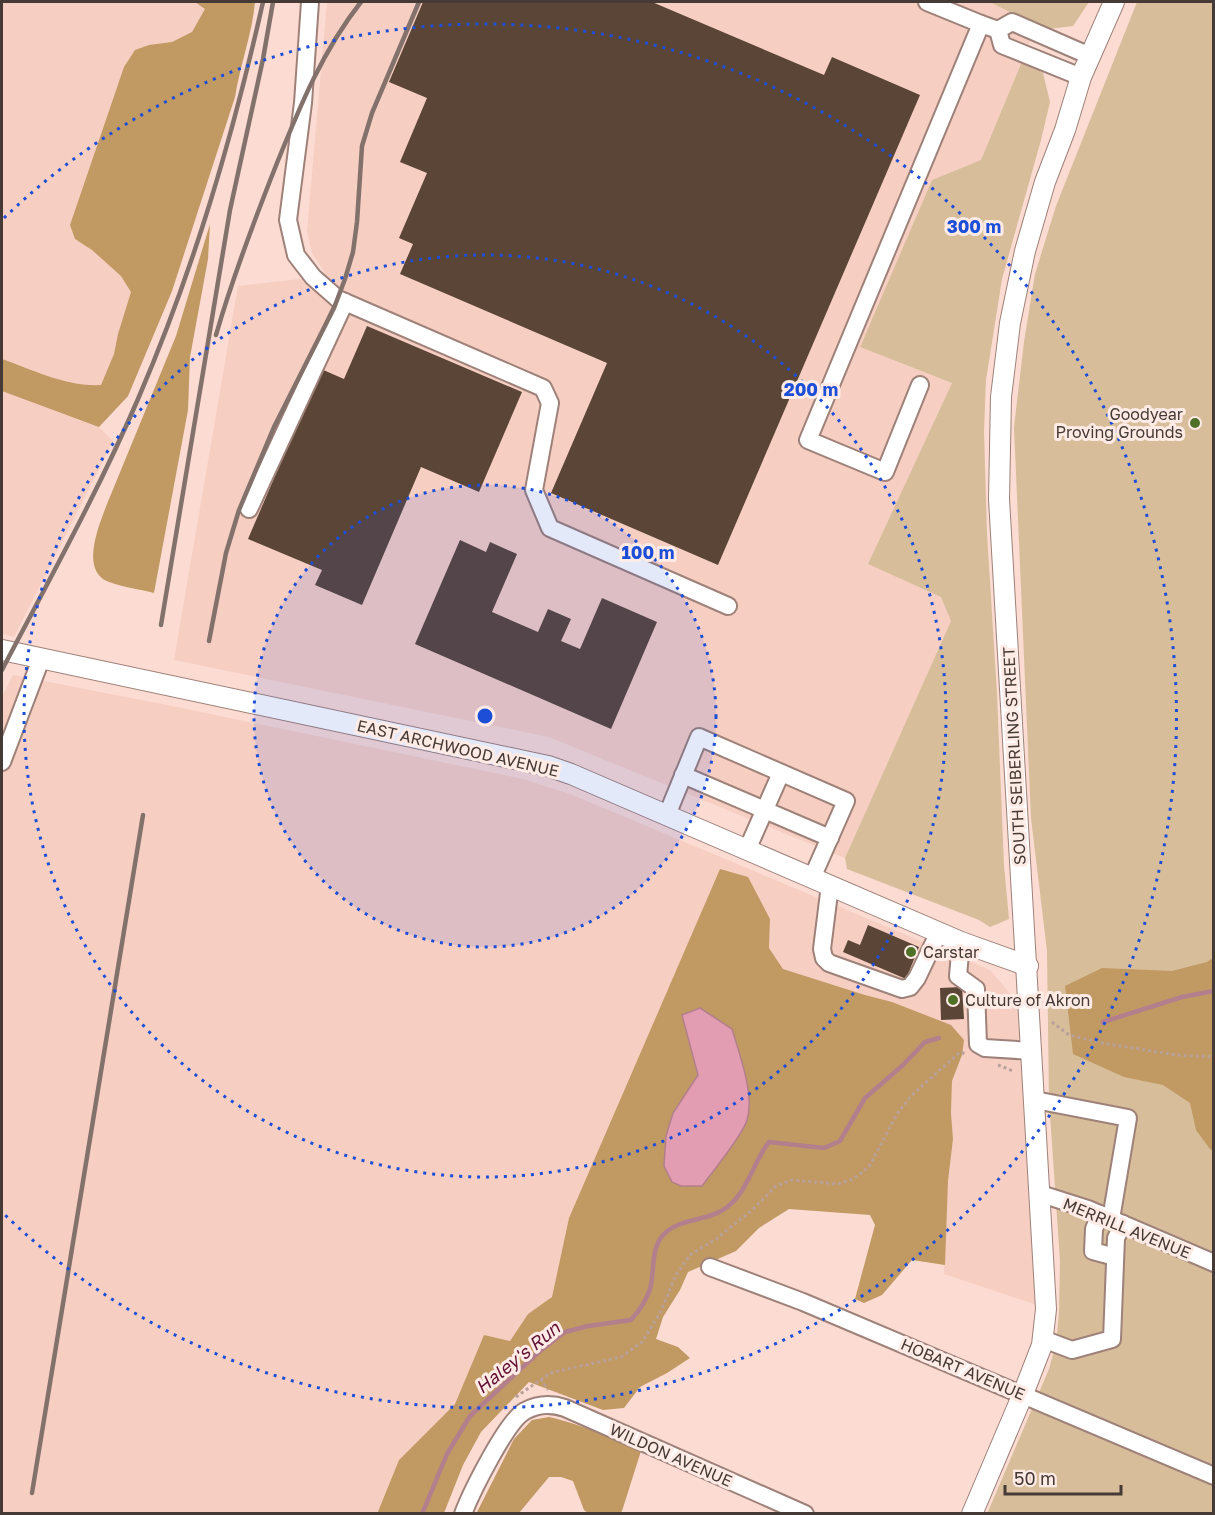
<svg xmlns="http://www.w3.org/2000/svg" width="1215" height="1515" viewBox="0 0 1215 1515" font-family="'Golos Text',sans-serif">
	<rect width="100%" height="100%" fill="#fbdbd2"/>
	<g fill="#f6cec2">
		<polygon points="2,2 197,2 253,22 240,69 235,97 172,291 128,396 99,427 113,441 14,637 2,633"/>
		<polygon points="327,2 990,2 1036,27 981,160 932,180 860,347 952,383 868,564 942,597 951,621 845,858 549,737 174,660 238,286 327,276 312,253 307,231"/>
		<polygon points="13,675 177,707 523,779 570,794 990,970 1023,1009 1040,1306 944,1274 948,1181 953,1139 951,1113 952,1081 962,1055 920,1013 892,1002 865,995 783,969 769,948 770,919 720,869 569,1218 552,1297 528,1314 510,1341 484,1335 455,1404 399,1460 377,1513 2,1513 2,697"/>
	</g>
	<g fill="#d7bd9a">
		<polygon points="990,2 1089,2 1073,26 1048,29 1021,18"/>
		<polygon points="1137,2 1213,2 1213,1513 987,1514 1049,1369 1056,1343 1059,1313 1060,1261 1049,1100 1047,951 1031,818 1014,427 1024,342 1035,274 1056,206"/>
		<polygon points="1023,59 1043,73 1050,102 1041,140 1002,279 986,380 984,431 987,534 997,694 1004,866 1009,919 990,927 979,920 847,869 845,858 951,621 941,597 868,564 952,383 860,347 932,180 981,160"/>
	</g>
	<g fill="#c19963">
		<path d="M195,2H255C252,34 240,65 235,97L172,291L128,396L99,427L2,391V359C33,370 67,387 101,385L114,354L118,334L131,292L121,276L92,250L75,239L70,225L124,67L135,50L149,45L172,42L192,32L205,9Z"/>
		<path d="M210,224L208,259L190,357L188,410L154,593C140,589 114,586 103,579C82,564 100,523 107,504L176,336Z"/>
		<polygon points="720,869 748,877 770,919 769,948 783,969 865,995 892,1002 951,1025 964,1040 962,1055 952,1081 951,1113 953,1139 948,1181 945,1265 912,1260 882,1295 864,1303 855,1299 875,1225 870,1215 789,1209 759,1228 736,1251 688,1272 680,1290 663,1317 656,1339 678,1347 690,1358 667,1373 640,1387 624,1408 603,1410 529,1382 481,1432 463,1465 444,1513 377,1514 399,1460 455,1404 484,1335 510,1341 528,1314 552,1297 569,1218"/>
		<polygon points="1213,958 1213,1151 1210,1149 1196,1130 1190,1103 1163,1085 1124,1077 1073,1054 1065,986 1102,968 1172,971 1207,962"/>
		<path d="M549,1417C567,1421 580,1426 598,1432C613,1438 629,1440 641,1451L622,1511L620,1513H588L584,1510L573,1481L561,1477H549L519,1513L476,1514L514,1439L532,1420Z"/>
	</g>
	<path fill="#e29db2" stroke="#b37f8d" stroke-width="1.5" d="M700,1008L732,1029C739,1053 755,1095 747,1120C743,1135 713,1171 702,1186H681L672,1182L664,1166L666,1136L673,1113L698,1075L682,1015Z"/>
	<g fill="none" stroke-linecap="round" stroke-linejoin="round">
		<g stroke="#b37f8d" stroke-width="4.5">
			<polyline points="1103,1022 1182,997 1214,991"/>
			<path d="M422,1514L447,1454L470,1416L540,1351L565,1332L588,1326L631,1320C639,1311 646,1302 650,1289C655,1272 650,1250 663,1235C680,1217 707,1222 726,1208C748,1192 753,1162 769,1142L824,1148L840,1141L865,1098L903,1065L925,1042L939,1038"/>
		</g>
	</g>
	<g fill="#5a4536">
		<polygon points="423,2 652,2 824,75 832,57 920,95 718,565 551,493 607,363 400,274 413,244 399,238 427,173 400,162 427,98 389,82"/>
		<polygon points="367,326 522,392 479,492 421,467 362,605 315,585 322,570 248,539 321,369 344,379"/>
		<polygon points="460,540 486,552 490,542 517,554 492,612 538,632 548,609 571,619 561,641 580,649 602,598 657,622 611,729 415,644"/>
		<polygon points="868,925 919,947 906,979 843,952 848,940 860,945"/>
		<polygon points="962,987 964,1019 941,1020 940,988"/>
	</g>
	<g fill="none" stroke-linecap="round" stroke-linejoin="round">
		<defs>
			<g id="minor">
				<polyline points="310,2 303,103 288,220 296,255 313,277 338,299 543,388 550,403 534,490 550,528 728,606"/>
				<polyline points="927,2 981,24"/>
				<polyline points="1081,77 1002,45 998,30 1012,22 1090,56"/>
				<polyline points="920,385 885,472 808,440 981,24 998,30"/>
				<polyline points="249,509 345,302"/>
				<polyline points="2,762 41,659"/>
				<polyline points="683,775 830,838"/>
				<polyline points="667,815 699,737 846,801 812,878"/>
				<polyline points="747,850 781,773"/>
				<polyline points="830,885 822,949 824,958 829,963 902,989 910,987 917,978 939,932"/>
				<polyline points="961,942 958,976 976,989 978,1044 985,1048 1032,1051"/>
				<polyline points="1035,1100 1128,1118 1111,1219"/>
				<polyline points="1041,1194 1088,1209 1214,1263"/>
				<polyline points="1100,1214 1094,1229 1093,1251 1115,1257"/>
				<polyline points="710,1267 803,1302 1214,1476"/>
				<polyline points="1043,1339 1072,1350 1112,1339 1116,1238 1123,1224"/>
				<path d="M463,1514C471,1493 507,1420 525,1411C538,1404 550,1403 565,1408L805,1514"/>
			</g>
			<g id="major">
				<polyline points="2,650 548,766 571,774 961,942 1028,966"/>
				<polyline points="972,1514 1023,1394 1042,1345 1046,1309 999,499 1001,397 1010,323 1025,251 1045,182 1065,130 1081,77 1114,2"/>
			</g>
		</defs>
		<use href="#minor" stroke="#9e8179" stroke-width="20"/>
		<use href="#major" stroke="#9e8179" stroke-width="22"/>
		<g stroke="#b9a099" stroke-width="3" stroke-dasharray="3 3" stroke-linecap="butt">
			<polyline points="1052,1022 1069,1035 1102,1043 1176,1055 1214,1057"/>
			<polyline points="998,1065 1013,1071"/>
			<polyline points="541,1379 548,1390"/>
			<polyline points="516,1397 550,1373 621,1357 642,1342 660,1313 676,1275 690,1255 716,1239 752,1210 776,1186 792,1180 838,1184 853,1179 869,1167 897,1114 912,1095 960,1052 966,1054"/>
		</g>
		<use href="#minor" stroke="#fff" stroke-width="16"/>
		<use href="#major" stroke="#fff" stroke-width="20"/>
		<g stroke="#83716b" stroke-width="4.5">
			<path d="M216,335C233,276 254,221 277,163C300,106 323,50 361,2"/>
			<polyline points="161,625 230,210 263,59 273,2"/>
			<polyline points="209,641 226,553 239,510 274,427 334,308 345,279 353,252 357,222 362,146 372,113 419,2"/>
			<path d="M2,670C49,580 98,492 138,399C194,269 232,139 263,2"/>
			<polyline points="32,1493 143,815"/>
		</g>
	</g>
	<circle cx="485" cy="716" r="231" fill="#1d4ed8" fill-opacity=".12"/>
	<g fill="none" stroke="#1d4ed8" stroke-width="3" stroke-dasharray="3 6">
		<circle cx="485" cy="716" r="231"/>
		<circle cx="485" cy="716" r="461"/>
		<path d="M4 218A692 692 0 1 1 4 1214"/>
	</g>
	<g fill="#4f7027" stroke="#ffebe6" stroke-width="2">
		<circle cx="1195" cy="423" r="6"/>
		<circle cx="911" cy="952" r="6"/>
		<circle cx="953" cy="1000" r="6"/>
	</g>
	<g text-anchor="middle" stroke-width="6" stroke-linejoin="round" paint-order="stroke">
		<g font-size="16" fill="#463a36" stroke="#ffebe6" text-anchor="start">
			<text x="1183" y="420" text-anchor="end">Goodyear<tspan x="1183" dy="18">Proving Grounds</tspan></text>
			<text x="923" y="958">Carstar</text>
			<text x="965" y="1006">Culture of Akron</text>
		</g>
		<g font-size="16" fill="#463a36" stroke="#ffebe6">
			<text transform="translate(458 748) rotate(13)" y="6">EAST ARCHWOOD AVENUE</text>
			<text transform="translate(1014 756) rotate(-93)" y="6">SOUTH SEIBERLING STREET</text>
			<text transform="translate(1127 1228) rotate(22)" y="6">MERRILL AVENUE</text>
			<text transform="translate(963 1369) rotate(23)" y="6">HOBART AVENUE</text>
			<text transform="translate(671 1455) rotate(24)" y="6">WILDON AVENUE</text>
		</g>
		<g font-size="18" font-style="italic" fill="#601033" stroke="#ffebe6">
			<text transform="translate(518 1358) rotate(-39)" y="6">Haley's Run</text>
		</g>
	</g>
	<circle cx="485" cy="716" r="9" fill="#1d4ed8" stroke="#ffebe6" stroke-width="3"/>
	<g font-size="18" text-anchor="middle" font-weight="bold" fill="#1d4ed8" stroke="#ffebe6" stroke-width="6" stroke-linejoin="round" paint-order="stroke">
		<text x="974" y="233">300 m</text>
		<text x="811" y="396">200 m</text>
		<text x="648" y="559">100 m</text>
	</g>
	<rect width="1215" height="1515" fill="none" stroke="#463a36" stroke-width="6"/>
	<path d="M1005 1485v9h116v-9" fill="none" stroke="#463a36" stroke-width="3"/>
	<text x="1014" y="1485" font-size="18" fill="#463a36" stroke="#ffebe6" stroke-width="4.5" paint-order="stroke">50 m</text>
</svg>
